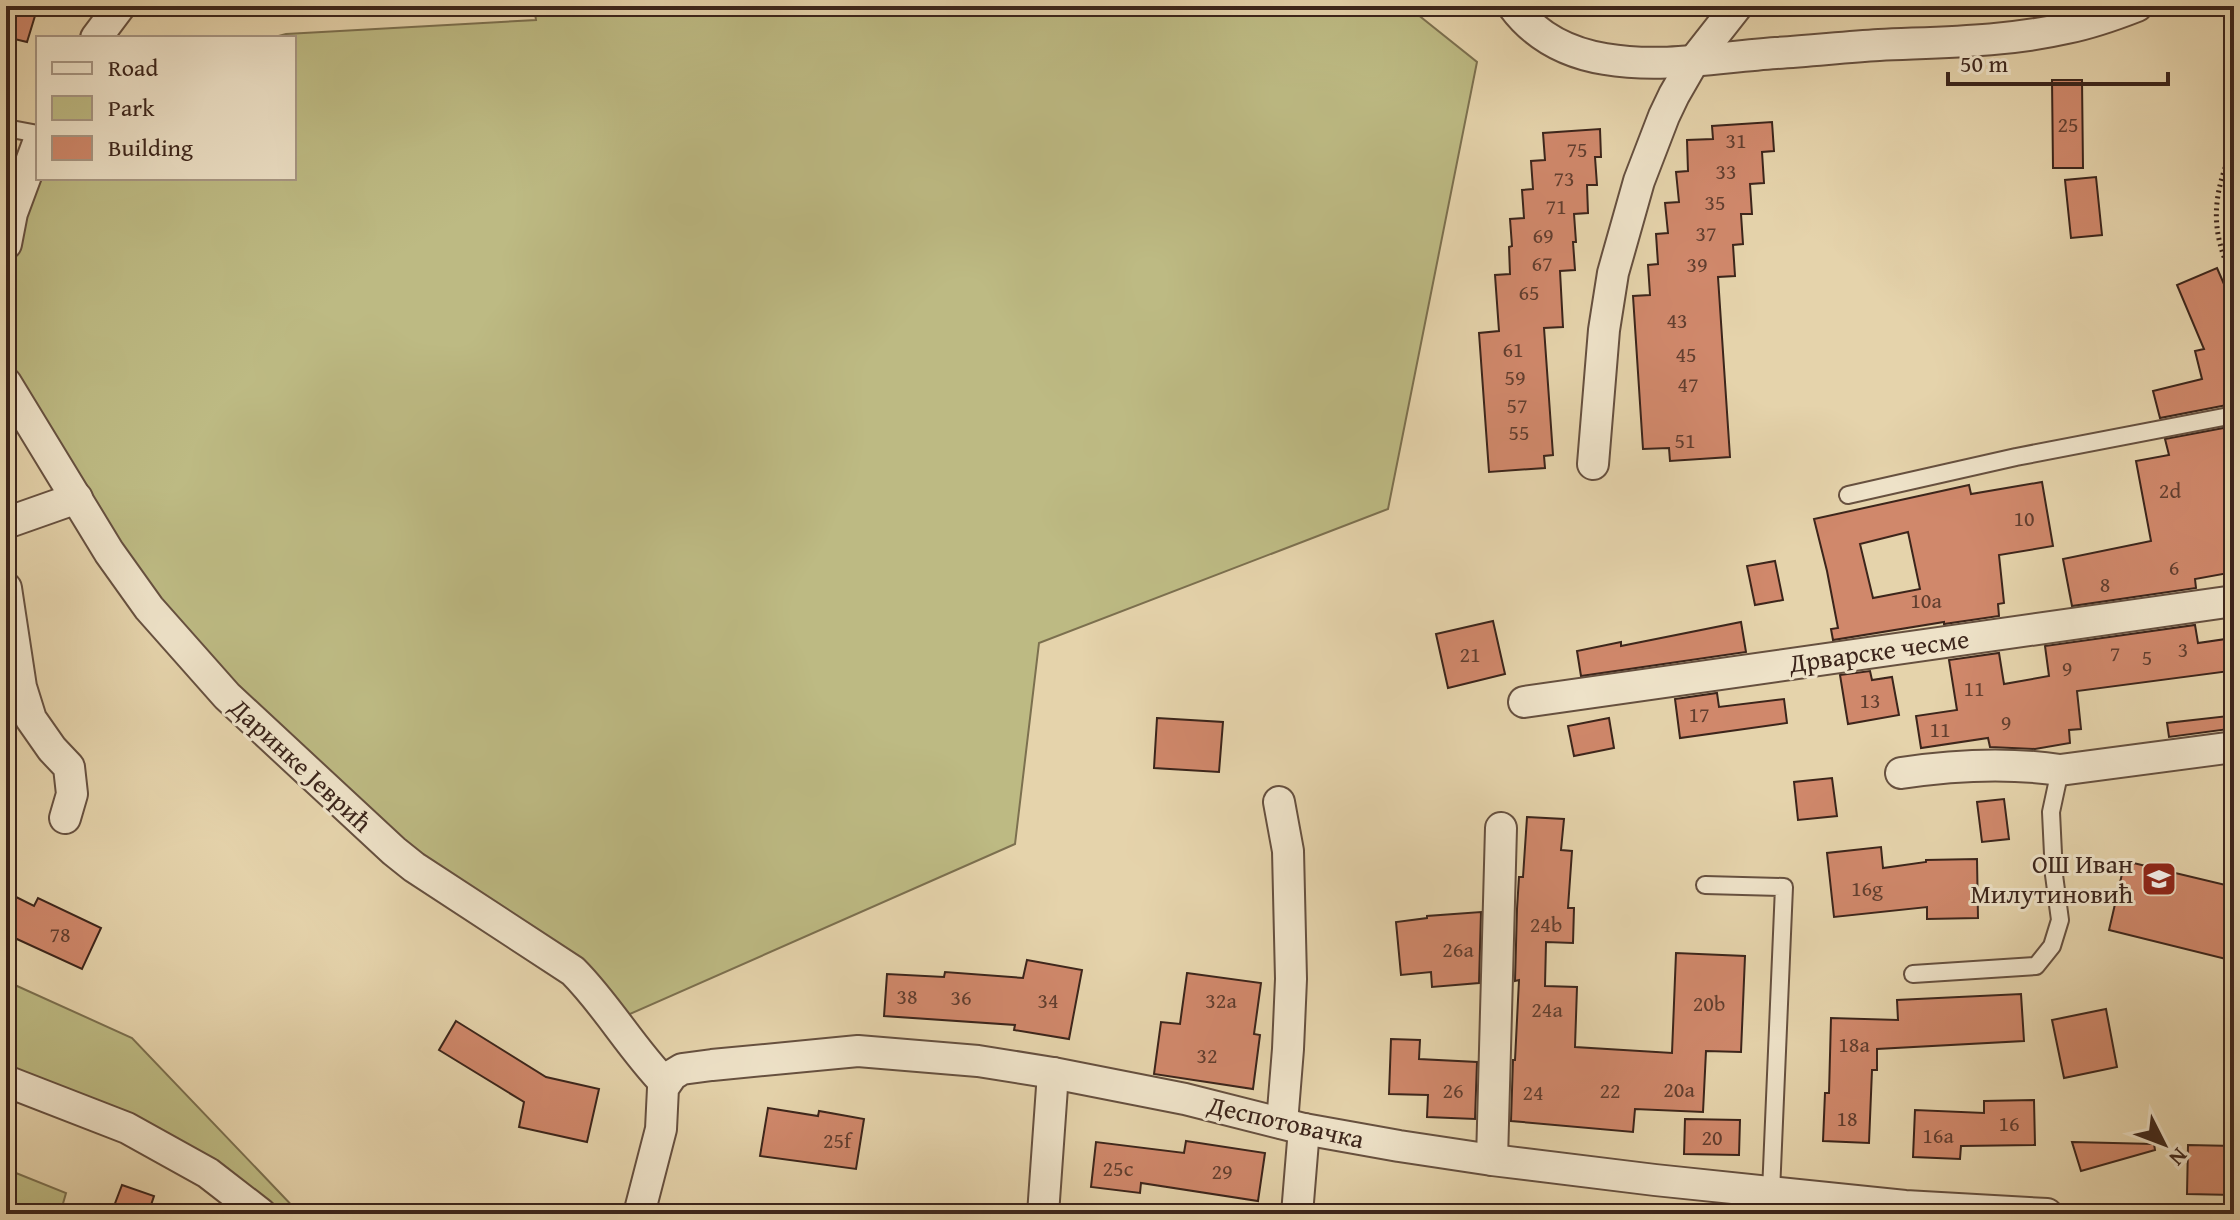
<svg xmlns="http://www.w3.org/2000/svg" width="2240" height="1220" viewBox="0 0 2240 1220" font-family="'Gentium Book Plus',serif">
	<rect width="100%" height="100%" fill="#e5d3ab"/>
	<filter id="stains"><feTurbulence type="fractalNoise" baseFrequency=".0025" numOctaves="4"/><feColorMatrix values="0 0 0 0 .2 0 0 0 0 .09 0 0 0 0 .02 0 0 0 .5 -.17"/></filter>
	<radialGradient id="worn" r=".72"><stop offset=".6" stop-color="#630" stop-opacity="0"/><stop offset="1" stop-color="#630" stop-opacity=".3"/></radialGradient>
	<g fill="#bdba83" stroke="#7c704f" stroke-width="2">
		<polygon points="534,6 1407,6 1477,62 1388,509 1039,643 1015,844 614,1021 532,945 227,696 6,383 6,244 38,178 294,178 294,38 271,38 286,34 536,20"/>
		<polygon points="6,981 132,1038 300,1214 273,1214 6,1084"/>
		<polygon points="6,1169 66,1193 60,1214 6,1214"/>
	</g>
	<g fill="#d0886b" stroke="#3c251b" stroke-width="2" fill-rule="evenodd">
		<polygon points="6,6 38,6 27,42 6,37"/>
		<polygon points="2052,80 2082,80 2083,168 2053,168"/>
		<polygon points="1772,122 1774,151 1762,152 1764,183 1750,184 1752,214 1741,214 1743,244 1733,245 1735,276 1718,277 1730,457 1670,461 1669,448 1643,449 1633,296 1650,295 1648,265 1658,264 1656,234 1668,233 1665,203 1679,202 1676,172 1688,171 1687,140 1713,139 1712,126"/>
		<polygon points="1600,129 1601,157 1595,157 1597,185 1587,185 1588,213 1574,214 1576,242 1573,242 1575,270 1560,271 1563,327 1544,328 1553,455 1544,456 1545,468 1489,472 1479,333 1499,331 1495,275 1510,274 1509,247 1512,246 1510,219 1524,218 1522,190 1533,189 1531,161 1545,160 1543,133"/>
		<polygon points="2096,177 2102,235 2071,238 2065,180"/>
		<polygon points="2217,268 2234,307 2234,375 2225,377 2232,404 2160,418 2153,391 2202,379 2195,351 2204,349 2177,285"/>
		<polygon points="2234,426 2234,572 2195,579 2196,588 2072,606 2063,559 2151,541 2136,461 2169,455 2165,439"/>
		<path d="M2042,482L2053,546L1999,555L2004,603L1998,604L1999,616L1944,624V622L1833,640L1831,629L1838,628L1827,571L1814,519L1969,485L1971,494ZM1908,532L1920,589L1873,598L1860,544Z"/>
		<polygon points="1775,561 1783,600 1755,605 1747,566"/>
		<polygon points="1493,621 1505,674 1448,688 1436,634"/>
		<polygon points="1741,622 1746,652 1581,676 1577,651 1621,642 1621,646"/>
		<polygon points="2195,625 2198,643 2226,639 2230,671 2077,691 2081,729 2069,730 2070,743 2035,749 1990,747 1988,738 1921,748 1916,716 1957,710 1949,660 1999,653 2004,684 2049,676 2045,646"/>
		<polygon points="1870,671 1872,680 1892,677 1899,715 1848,724 1840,675"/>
		<polygon points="1717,693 1719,707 1784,699 1787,723 1680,738 1675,699"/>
		<polygon points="2228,716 2229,729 2169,737 2167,723"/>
		<polygon points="1157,718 1223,722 1219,772 1154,768"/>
		<polygon points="1609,718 1614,748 1574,756 1568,726"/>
		<polygon points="1832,778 1837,816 1798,820 1794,782"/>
		<polygon points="2004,799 2009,839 1982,842 1977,802"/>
		<polygon points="1527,817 1564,819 1561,850 1572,851 1568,908 1574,908 1573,943 1546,942 1545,986 1577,987 1575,1047 1672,1053 1676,953 1745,956 1741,1052 1706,1051 1703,1112 1635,1109 1633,1132 1511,1121 1513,1060 1515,1060 1519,980 1515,981 1517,909 1519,877 1523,877"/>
		<polygon points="1881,847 1883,868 1926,862 1926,860 1977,859 1978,918 1927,919 1927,907 1834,917 1827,853"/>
		<polygon points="2125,861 2234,887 2234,961 2109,930"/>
		<polygon points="6,892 34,906 38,898 101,928 82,969 6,934"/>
		<polygon points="1481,912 1479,983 1432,987 1431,972 1401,975 1396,922 1427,918 1427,916"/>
		<polygon points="1027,960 1082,970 1069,1039 1014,1030 1015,1025 884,1016 887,974 944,977 945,972 1023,978"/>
		<polygon points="1187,973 1261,983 1254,1034 1260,1035 1253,1089 1154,1074 1161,1022 1180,1024"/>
		<polygon points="2021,994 2024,1041 1877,1049 1877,1070 1872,1070 1869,1143 1823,1141 1825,1093 1829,1093 1831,1018 1898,1020 1897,1000"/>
		<polygon points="2106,1009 2117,1067 2064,1078 2052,1020"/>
		<polygon points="456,1021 546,1077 599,1089 587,1142 519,1127 524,1102 439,1050"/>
		<polygon points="1391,1039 1420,1040 1419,1059 1477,1062 1475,1119 1427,1117 1428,1095 1389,1094"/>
		<polygon points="2034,1100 2035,1145 1961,1146 1960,1159 1913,1157 1915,1110 1984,1113 1984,1101"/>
		<polygon points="768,1108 818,1116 819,1111 864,1119 856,1169 760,1156"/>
		<polygon points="1685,1119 1740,1120 1739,1155 1684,1154"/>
		<polygon points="1186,1141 1265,1153 1258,1201 1141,1183 1140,1193 1091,1187 1096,1142 1184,1153"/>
		<polygon points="2072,1142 2154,1144 2155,1150 2081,1171"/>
		<polygon points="2188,1145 2234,1146 2234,1195 2187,1194"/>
		<polygon points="122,1185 154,1196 148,1214 111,1214"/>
	</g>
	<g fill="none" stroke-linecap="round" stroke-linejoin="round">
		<defs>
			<g id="lane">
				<polyline points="6,128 38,134"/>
				<polyline points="1848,495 2016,457 2234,415"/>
				<polyline points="1705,885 1784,887 1771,1192"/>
				<polyline points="1913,974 2036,966 2052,946 2060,920 2054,875 2051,812 2060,770"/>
			</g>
			<g id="street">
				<path d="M1513,6C1536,37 1568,53 1605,59C1663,69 1718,57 1776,53C1810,51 1845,47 1879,45C1942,42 2006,42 2067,28C2091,23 2114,15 2137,6"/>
				<polyline points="96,38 120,6"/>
				<polyline points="6,244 12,213 38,143"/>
				<path d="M6,383L109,552L149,608L227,696L394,851L414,867L573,971C607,1005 631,1048 665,1083"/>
				<polyline points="1593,464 1604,330 1613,273 1639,181 1664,116 1674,95 1693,62 1737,6"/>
				<polyline points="6,523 77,498"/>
				<polyline points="6,588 21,687 31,719 52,749 69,767 72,794 65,818"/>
				<polyline points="1524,702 2234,601"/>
				<path d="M1901,773C1954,765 2006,762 2060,770L2234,747"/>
				<polyline points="1279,802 1288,851 1291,979 1288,1049 1282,1123"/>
				<polyline points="6,1081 127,1128 208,1173 261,1214"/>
				<polyline points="1492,1160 1501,828"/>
				<polyline points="639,1214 661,1129 663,1088 672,1075 682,1069 712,1065 858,1051 978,1061 1053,1073 1185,1099 1304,1129 1399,1146 1492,1160 1655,1180 1905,1206 2047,1214"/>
				<polyline points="1043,1214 1053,1073"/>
				<polyline points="1297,1214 1304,1129"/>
			</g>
		</defs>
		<use href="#lane" stroke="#66503f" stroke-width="20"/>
		<use href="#street" stroke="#66503f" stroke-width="34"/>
		<path stroke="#3c251b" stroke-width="5" stroke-dasharray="2 4" stroke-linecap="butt" d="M2234,145C2212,196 2209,230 2234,280"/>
		<use href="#lane" stroke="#eee2c8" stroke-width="16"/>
		<use href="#street" stroke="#eee2c8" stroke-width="30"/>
	</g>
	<defs>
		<symbol id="school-square" viewBox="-11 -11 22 22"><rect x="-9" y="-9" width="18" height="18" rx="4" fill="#8f2418" stroke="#eee2c8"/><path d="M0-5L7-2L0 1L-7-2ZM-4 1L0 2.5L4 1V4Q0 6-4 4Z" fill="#fff"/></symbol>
	</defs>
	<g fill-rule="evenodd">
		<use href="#school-square" x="2139" y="859" width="40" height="40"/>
	</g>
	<g text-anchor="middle" stroke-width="6" stroke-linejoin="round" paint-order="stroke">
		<g font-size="22" fill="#613e2f">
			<text x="2068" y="132">25</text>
			<text x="1736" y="148">31</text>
			<text x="1577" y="157">75</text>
			<text x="1726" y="179">33</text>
			<text x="1564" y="186">73</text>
			<text x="1715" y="210">35</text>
			<text x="1556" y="214">71</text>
			<text x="1706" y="241">37</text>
			<text x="1543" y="243">69</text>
			<text x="1542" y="271">67</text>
			<text x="1697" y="272">39</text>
			<text x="1529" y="300">65</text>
			<text x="1677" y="328">43</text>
			<text x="1513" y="357">61</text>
			<text x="1686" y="362">45</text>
			<text x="1515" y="385">59</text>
			<text x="1688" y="392">47</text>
			<text x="1517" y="413">57</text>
			<text x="1519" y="440">55</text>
			<text x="1685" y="448">51</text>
			<text x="2170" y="498">2d</text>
			<text x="2024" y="526">10</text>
			<text x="2174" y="575">6</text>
			<text x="2105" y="592">8</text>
			<text x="1926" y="608">10a</text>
			<text x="2183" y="657">3</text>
			<text x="2115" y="661">7</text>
			<text x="1470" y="662">21</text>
			<text x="2147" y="665">5</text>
			<text x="2067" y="676">9</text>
			<text x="1974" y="696">11</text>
			<text x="1870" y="708">13</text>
			<text x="1699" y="722">17</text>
			<text x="2006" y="730">9</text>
			<text x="1940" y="737">11</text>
			<text x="1867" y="896">16g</text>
			<text x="1546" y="932">24b</text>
			<text x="60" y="942">78</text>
			<text x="1458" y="957">26a</text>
			<text x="907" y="1004">38</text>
			<text x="961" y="1005">36</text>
			<text x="1048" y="1008">34</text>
			<text x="1221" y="1008">32a</text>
			<text x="1709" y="1011">20b</text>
			<text x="1547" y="1017">24a</text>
			<text x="1854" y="1052">18a</text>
			<text x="1207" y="1063">32</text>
			<text x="1679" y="1097">20a</text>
			<text x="1453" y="1098">26</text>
			<text x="1610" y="1098">22</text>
			<text x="1533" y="1100">24</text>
			<text x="1847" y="1126">18</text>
			<text x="2009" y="1131">16</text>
			<text x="1938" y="1143">16a</text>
			<text x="1712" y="1145">20</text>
			<text x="837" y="1148">25f</text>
			<text x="1118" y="1176">25c</text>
			<text x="1222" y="1179">29</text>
		</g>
		<g font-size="26" fill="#3c251b" stroke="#eee2c8">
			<text transform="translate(1879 651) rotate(-8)" y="9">Дрварске чесме</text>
			<text transform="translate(301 765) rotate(43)" y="9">Даринке Јеврић</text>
			<text transform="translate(1286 1122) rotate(13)" y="9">Деспотовачка</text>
		</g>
		<g font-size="26" fill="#3c251b" stroke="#eee2c8" text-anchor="end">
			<text x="2133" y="873">ОШ Иван<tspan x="2133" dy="30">Милутиновић</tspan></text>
		</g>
	</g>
	<rect width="2240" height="1220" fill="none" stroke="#e5d3ab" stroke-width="32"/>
	<rect x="8" y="8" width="2224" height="1204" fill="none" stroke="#3c251b" stroke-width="4"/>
	<rect x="16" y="16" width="2208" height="1188" fill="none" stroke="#3c251b" stroke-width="2"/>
	<rect x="36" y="36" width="260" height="144" fill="#eee2c8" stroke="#a79683" stroke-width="2"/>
	<rect x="52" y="62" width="40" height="12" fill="#eee2c8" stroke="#a79683" stroke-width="2"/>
	<text x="108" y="76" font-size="24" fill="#3c251b">Road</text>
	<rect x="52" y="96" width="40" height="24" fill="#bdba83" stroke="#a79683" stroke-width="2"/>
	<text x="108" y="116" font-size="24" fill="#3c251b">Park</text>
	<rect x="52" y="136" width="40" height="24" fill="#d0886b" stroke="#a79683" stroke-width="2"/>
	<text x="108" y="156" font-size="24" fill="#3c251b">Building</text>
	<g transform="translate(2164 1144) rotate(132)" stroke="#eee2c8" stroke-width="6" paint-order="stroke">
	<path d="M0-6L14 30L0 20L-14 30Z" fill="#3c251b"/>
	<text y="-12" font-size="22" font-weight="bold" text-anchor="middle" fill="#3c251b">N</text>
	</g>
	<path d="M1948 72v12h220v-12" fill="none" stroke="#3c251b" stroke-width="4"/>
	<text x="1960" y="72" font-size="24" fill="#3c251b" stroke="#eee2c8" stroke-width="6" paint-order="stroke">50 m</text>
	<rect width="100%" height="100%" filter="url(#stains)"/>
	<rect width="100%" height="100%" fill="url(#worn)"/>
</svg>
